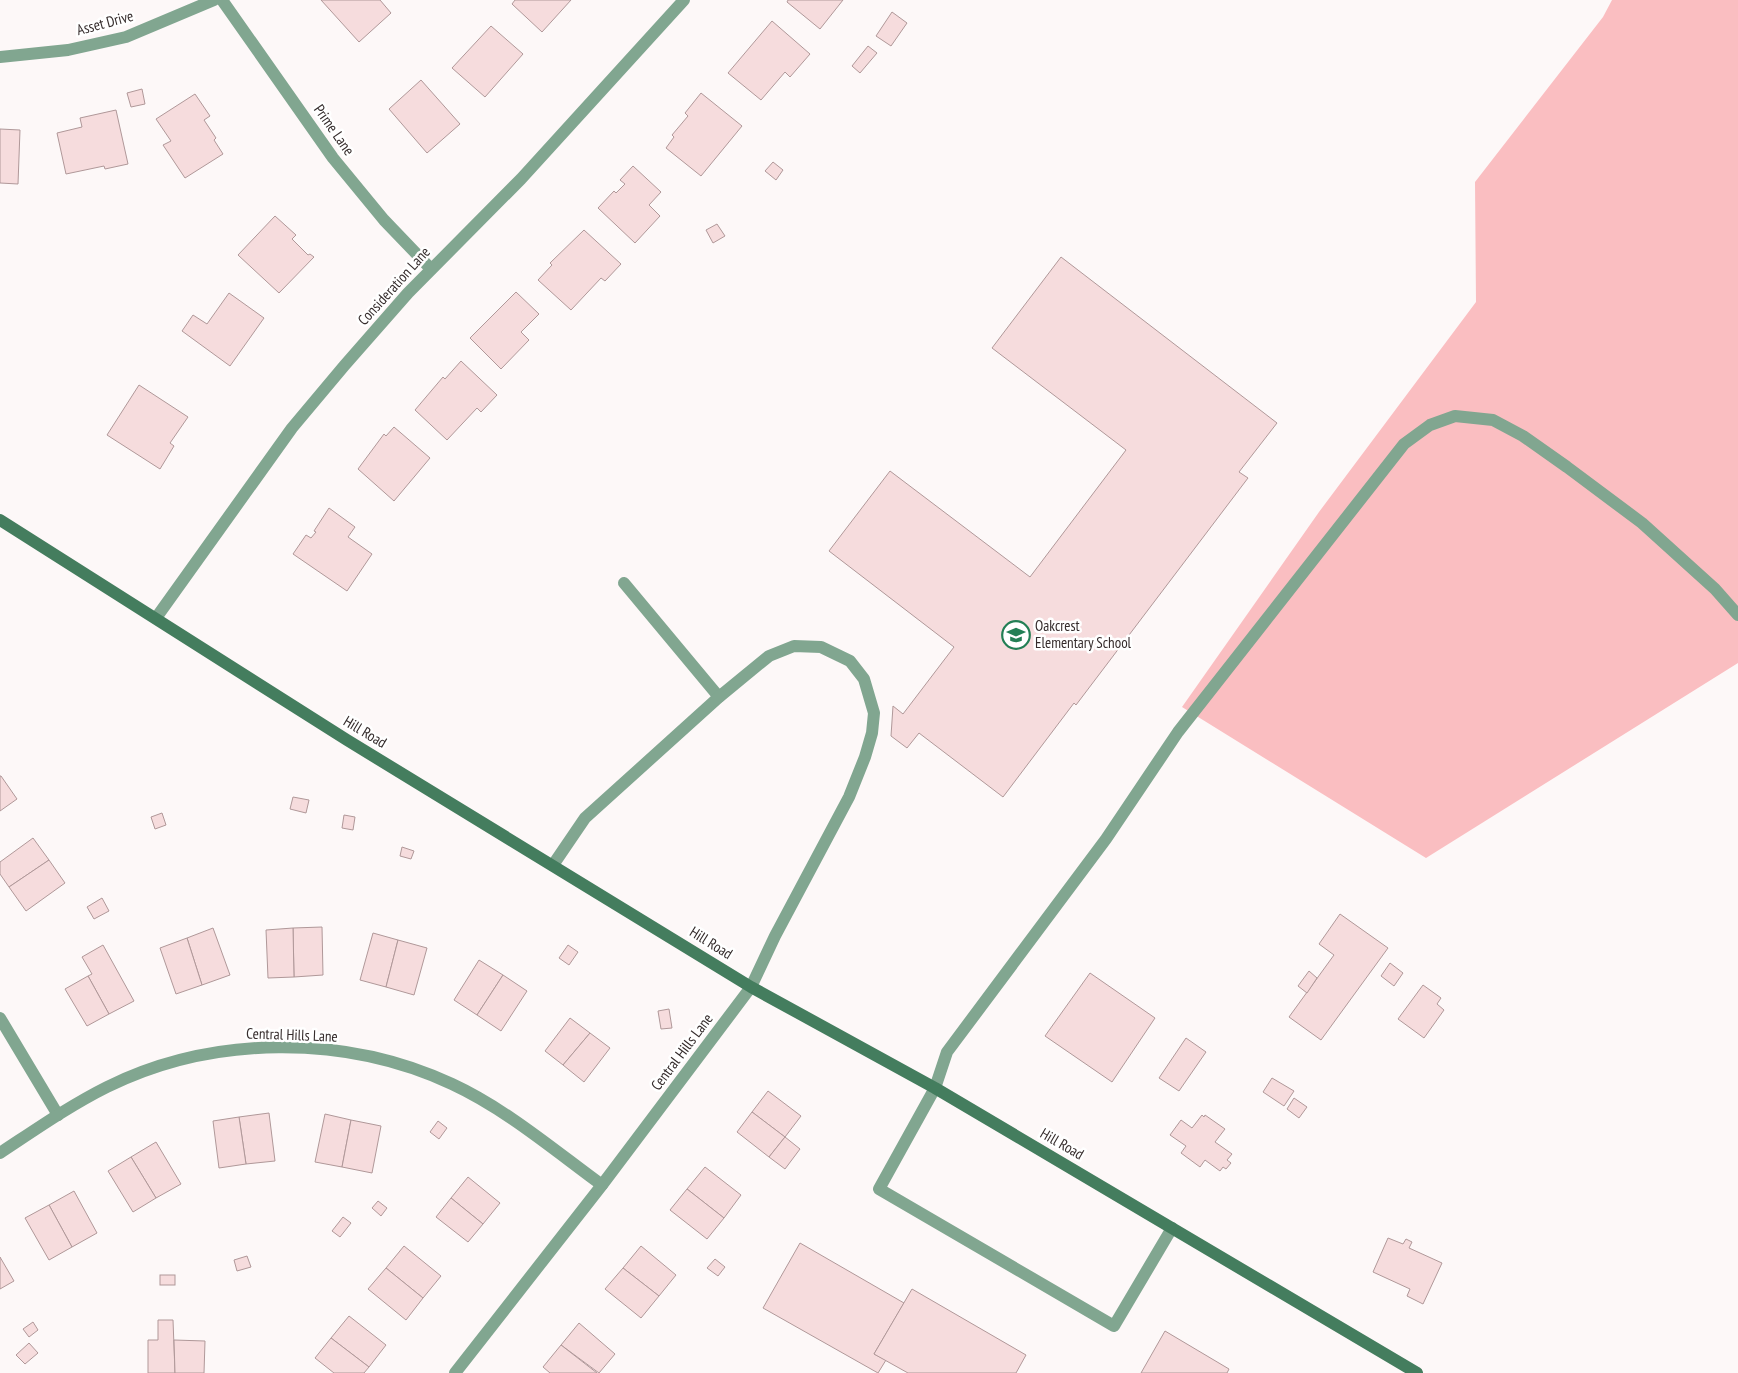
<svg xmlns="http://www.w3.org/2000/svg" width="1738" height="1373" viewBox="0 0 1738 1373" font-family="'PT Sans Narrow',sans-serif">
	<rect width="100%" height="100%" fill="#fdf8f8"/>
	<polygon fill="#fabec1" points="1612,0 1738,0 1738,663 1426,858 1182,707 1319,512 1476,302 1475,182 1603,17"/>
	<g fill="#f6dcdd" stroke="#b09899">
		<polygon points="321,0 380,0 391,13 359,42"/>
		<polygon points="515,0 571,0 542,32 512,4"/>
		<polygon points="788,0 843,0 820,29 787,2"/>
		<polygon points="892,12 907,23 891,46 876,36"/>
		<polygon points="772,21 810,54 790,77 785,72 761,100 728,73"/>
		<polygon points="491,26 523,54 485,97 452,68"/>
		<polygon points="868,46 877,53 860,73 852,66"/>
		<polygon points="421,80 460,124 427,153 389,109"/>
		<polygon points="142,89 145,104 131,107 127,93"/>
		<polygon points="701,93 742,126 701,176 666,148 674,137 672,135 688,116 685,113"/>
		<polygon points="195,94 210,116 204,120 216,138 214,140 223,154 185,178 163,145 171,141 156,119"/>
		<polygon points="116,110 128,164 105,169 104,166 66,174 57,133 82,127 80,118"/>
		<polygon points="0,129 20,130 18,184 0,183"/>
		<polygon points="773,162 783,170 776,180 765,171"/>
		<polygon points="633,166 661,192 649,205 660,216 635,243 598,208 614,191 616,193 625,184 620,180"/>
		<polygon points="275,216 296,235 292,239 308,255 310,254 314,257 279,293 238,255"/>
		<polygon points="717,224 725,236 713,243 706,230"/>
		<polygon points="584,230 621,264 605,281 601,278 571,310 538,280 552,265 550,263"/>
		<polygon points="1061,257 1277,423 1239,472 1248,478 1076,705 1074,703 1003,797 919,733 907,748 891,736 893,706 903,714 954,647 829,551 890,471 1030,577 1126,450 992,348"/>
		<polygon points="516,292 539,314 521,332 529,340 501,369 470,338"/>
		<polygon points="229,293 264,318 230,366 182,331 193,315 207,324"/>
		<polygon points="461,361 497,395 481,412 477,408 447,440 415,410 443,377 445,379"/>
		<polygon points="139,385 188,417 170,443 174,446 160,469 107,435"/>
		<polygon points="394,427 430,458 394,501 358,469 384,434 386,436"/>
		<polygon points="329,508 355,527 348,537 372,554 347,591 293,554 306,535 311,538 316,532 314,531"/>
		<polygon points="1,776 17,799 0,811 0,776"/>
		<polygon points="293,797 309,800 306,813 290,809"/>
		<polygon points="162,813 166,825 155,829 151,817"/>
		<polygon points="344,815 355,817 353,830 342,828"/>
		<polygon points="33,838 49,860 9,887 0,874 0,862"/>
		<polygon points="402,847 414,851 411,859 400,856"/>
		<polygon points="49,860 65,883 26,911 9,887"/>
		<polygon points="102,898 109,911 94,919 87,907"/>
		<polygon points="1340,914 1388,948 1321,1040 1289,1017 1334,955 1319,944"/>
		<polygon points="322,927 323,975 294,977 293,928"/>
		<polygon points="213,928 230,975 202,985 187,938"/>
		<polygon points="293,928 294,977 268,978 266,930"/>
		<polygon points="373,933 398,940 386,987 360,980"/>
		<polygon points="187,938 202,985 176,994 160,948"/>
		<polygon points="398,940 427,948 414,995 386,987"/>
		<polygon points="103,945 134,1001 109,1014 88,976 92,974 82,957"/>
		<polygon points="568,945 578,952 569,965 559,958"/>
		<polygon points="479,960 503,975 477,1015 454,1000"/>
		<polygon points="1390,963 1403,973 1394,986 1381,976"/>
		<polygon points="1309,971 1317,978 1307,993 1298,986"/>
		<polygon points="1090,973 1155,1018 1112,1082 1045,1036"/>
		<polygon points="503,975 527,991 501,1031 477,1015"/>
		<polygon points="88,976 109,1014 87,1026 65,989"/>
		<polygon points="1423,985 1441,998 1437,1004 1444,1010 1424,1038 1398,1019"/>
		<polygon points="669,1009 672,1028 661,1029 658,1011"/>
		<polygon points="570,1018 590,1033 563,1065 545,1051"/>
		<polygon points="590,1033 610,1048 584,1082 563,1065"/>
		<polygon points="1186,1038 1206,1052 1179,1091 1159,1078"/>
		<polygon points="1272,1078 1294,1091 1284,1106 1263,1092"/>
		<polygon points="768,1091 801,1116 785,1137 752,1112"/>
		<polygon points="1294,1098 1307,1107 1299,1118 1287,1109"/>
		<polygon points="752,1112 785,1137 769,1157 737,1132"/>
		<polygon points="269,1113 275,1161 246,1164 239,1117"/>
		<polygon points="325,1114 351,1120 342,1167 315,1162"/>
		<polygon points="1202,1115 1204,1117 1205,1115 1225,1129 1215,1142 1232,1154 1227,1160 1231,1163 1226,1169 1223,1167 1220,1171 1205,1160 1200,1167 1181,1153 1186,1146 1170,1135 1181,1120 1192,1128"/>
		<polygon points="239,1117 246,1164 219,1168 213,1121"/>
		<polygon points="351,1120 381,1126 372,1173 342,1167"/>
		<polygon points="438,1121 447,1128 439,1139 430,1132"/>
		<polygon points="785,1137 800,1149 785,1169 769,1157"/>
		<polygon points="156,1142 181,1184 156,1198 131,1157"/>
		<polygon points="131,1157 156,1198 133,1212 108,1171"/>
		<polygon points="705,1167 741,1195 724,1218 687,1189"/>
		<polygon points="468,1177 500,1203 483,1224 451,1198"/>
		<polygon points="687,1189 724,1218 707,1239 670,1210"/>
		<polygon points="74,1191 97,1233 72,1247 49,1205"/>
		<polygon points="451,1198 483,1224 468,1242 436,1217"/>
		<polygon points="378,1201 387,1208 381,1216 372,1208"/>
		<polygon points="49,1205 72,1247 49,1260 25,1218"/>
		<polygon points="343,1217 351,1223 340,1237 332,1231"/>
		<polygon points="1388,1238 1403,1244 1406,1239 1412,1242 1409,1248 1442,1263 1423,1304 1407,1296 1410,1289 1373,1272"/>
		<polygon points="800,1243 904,1303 874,1354 886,1360 878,1373 763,1308"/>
		<polygon points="404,1246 441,1276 423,1298 386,1268"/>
		<polygon points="641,1246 676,1275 659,1296 623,1268"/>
		<polygon points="247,1256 251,1267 237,1271 234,1260"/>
		<polygon points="0,1257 14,1281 0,1289"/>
		<polygon points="715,1259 725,1267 718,1276 707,1268"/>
		<polygon points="386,1268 423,1298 406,1320 368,1289"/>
		<polygon points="623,1268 659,1296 641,1318 605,1289"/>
		<rect x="160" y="1275" width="15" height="10"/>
		<polygon points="912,1289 1026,1355 1016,1373 908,1373 874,1354"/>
		<polygon points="349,1316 386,1345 369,1367 331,1338"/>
		<polygon points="158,1320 173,1320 175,1373 148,1373 148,1340 158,1340"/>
		<polygon points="33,1322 38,1330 29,1337 23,1329"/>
		<polygon points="579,1323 615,1354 599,1373 561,1345"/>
		<polygon points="1165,1331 1229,1369 1227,1373 1141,1373"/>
		<polygon points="331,1338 369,1367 364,1373 334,1373 315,1358"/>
		<polygon points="174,1340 205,1341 204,1373 175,1373"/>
		<polygon points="29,1343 38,1353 25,1364 16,1355"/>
		<polygon points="561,1345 597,1373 550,1373 543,1367"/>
	</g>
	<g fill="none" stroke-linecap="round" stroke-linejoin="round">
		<g stroke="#81a690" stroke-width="12">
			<polyline points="624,583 719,697"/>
			<polyline points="553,865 585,818 719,697 769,656 794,646 821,647 850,661 864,679 874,713 872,733 865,757 849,797 775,936 751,987"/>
			<polyline points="1172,1228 1114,1326 879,1189 935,1088 947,1052 1106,839 1178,732 1404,444 1430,425 1455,416 1493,420 1523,436 1567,467 1642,523 1715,589 1738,615"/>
		</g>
		<g stroke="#81a690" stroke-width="12">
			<polyline points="222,0 333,158 384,220 431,269"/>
			<polyline points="0,57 68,50 126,37 214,0"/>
			<polyline points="156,618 292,428 344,366 408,293 521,179 684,0"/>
			<polyline points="0,1018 58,1115"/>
			<path d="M0,1153C35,1130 69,1106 107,1087C212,1035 345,1034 452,1084C506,1109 554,1150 602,1185"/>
			<polyline points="455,1373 602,1185 751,987"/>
		</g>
		<polyline stroke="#447d5e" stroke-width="12" points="0,520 347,740 751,987 935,1088 1417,1373"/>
	</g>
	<defs>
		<symbol id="school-ring" viewBox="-11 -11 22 22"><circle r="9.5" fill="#fff" stroke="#237f55" stroke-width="1.5"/><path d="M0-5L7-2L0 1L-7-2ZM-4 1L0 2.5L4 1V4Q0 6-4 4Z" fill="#237f55"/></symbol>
	</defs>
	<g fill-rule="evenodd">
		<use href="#school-ring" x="1000" y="619" width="32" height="32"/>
	</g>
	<g text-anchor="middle" stroke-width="5" stroke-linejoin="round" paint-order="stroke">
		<g font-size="15" fill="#352c2c" stroke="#fff">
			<text transform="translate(105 23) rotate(-15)" y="5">Asset Drive</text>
			<text transform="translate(334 130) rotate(55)" y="5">Prime Lane</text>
			<text transform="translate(394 286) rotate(-48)" y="5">Consideration Lane</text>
			<text transform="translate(365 732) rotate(31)" y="5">Hill Road</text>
			<text transform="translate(711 943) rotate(32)" y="5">Hill Road</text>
			<text transform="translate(292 1035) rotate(2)" y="5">Central Hills Lane</text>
			<text transform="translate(682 1052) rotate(-53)" y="5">Central Hills Lane</text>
			<text transform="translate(1062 1144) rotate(30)" y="5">Hill Road</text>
		</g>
		<g font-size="15" fill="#352c2c" stroke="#fff" text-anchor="start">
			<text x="1035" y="631">Oakcrest<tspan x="1035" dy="17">Elementary School</tspan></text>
		</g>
	</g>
</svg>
